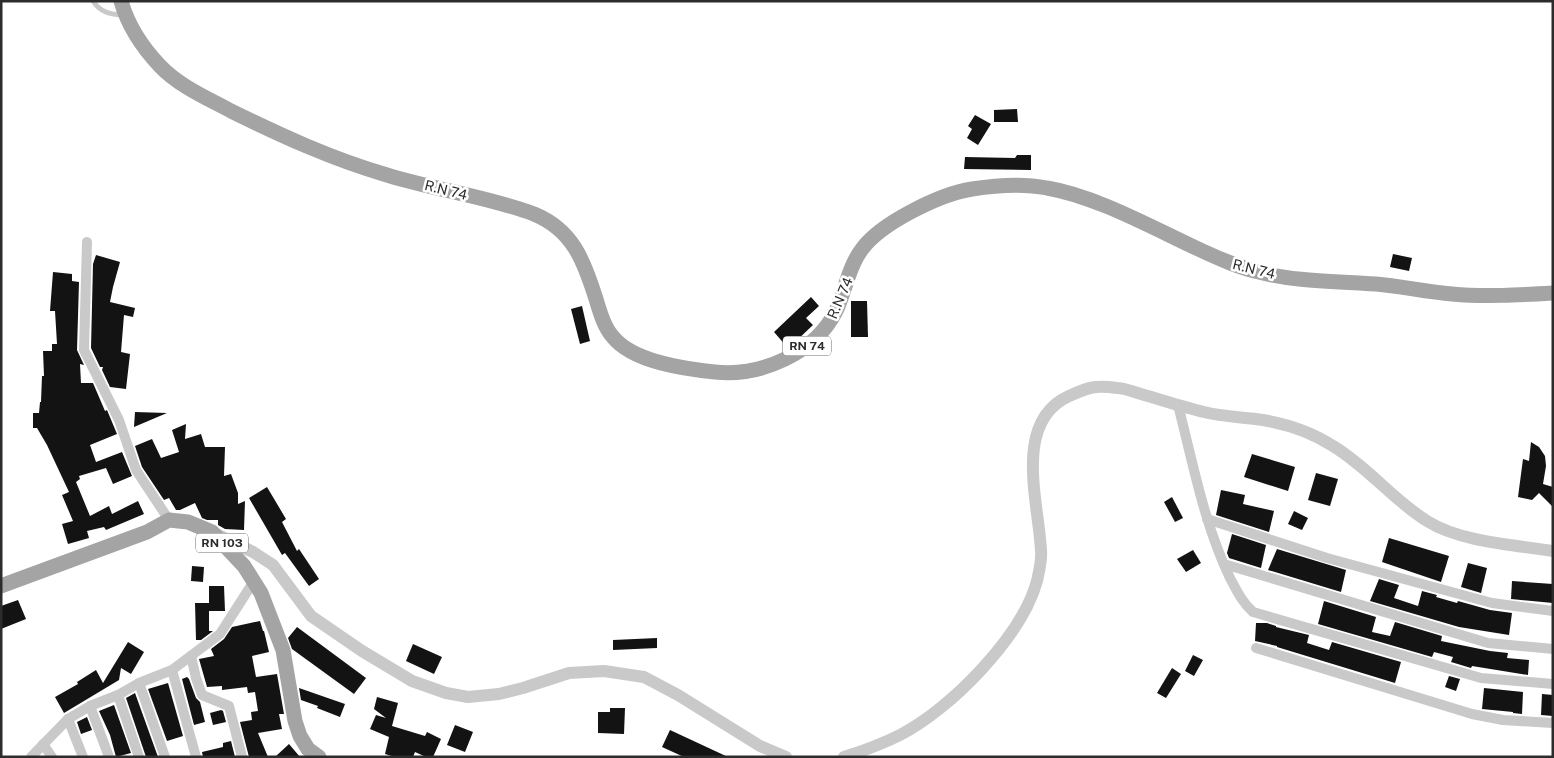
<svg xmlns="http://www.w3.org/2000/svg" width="1554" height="758" viewBox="0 0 1554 758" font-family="'Public Sans',sans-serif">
	<rect width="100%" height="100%" fill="#fff"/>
	<g fill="#131313">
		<polygon points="1017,109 1018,122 994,122 994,110"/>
		<polygon points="975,115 991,124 978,145 967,138 972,129 968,126"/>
		<polygon points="1017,155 1031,155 1031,170 964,169 965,157 1015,158"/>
		<polygon points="1393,254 1412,258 1409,271 1390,267"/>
		<polygon points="96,255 120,262 113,287 110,302 135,308 133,317 124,315 121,352 130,354 126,389 110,387 102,370 103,367 100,367 91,348 93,264"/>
		<polygon points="53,272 72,274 72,281 79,282 77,350 84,365 80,364 81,383 93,383 105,411 107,410 117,434 90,445 96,462 122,452 132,476 113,484 106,468 79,476 80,479 76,482 90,516 109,506 112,514 138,501 144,514 106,530 104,527 87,531 89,538 68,544 62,524 73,521 62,495 69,492 47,445 37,428 33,428 33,413 39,413 40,402 41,402 42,376 44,376 43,351 52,351 52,344 57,344 55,311 50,311"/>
		<polygon points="811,297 819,306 806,318 813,325 794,343 787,347 774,332"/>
		<polygon points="851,301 867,301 868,337 851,337"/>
		<polygon points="582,306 590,341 580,344 571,309"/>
		<polygon points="135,412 167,413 134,427"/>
		<polygon points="186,424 185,439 201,434 205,447 225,447 224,476 231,474 238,493 238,504 245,501 244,530 225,529 218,525 218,520 207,520 202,518 195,503 180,510 176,510 169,498 164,500 142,467 135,446 152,439 161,458 179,452 172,430"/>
		<polygon points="1531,442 1539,447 1545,456 1546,466 1543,484 1553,487 1553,507 1539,493 1532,500 1518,497 1523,459 1529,461"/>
		<polygon points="1252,454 1295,467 1288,491 1244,477"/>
		<polygon points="1316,473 1338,479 1330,506 1308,500"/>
		<polygon points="267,487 286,519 282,522 297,551 299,549 319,579 309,586 285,553 282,555 249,498"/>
		<polygon points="1221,490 1245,495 1243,504 1274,511 1269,532 1216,515"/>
		<polygon points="1172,497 1183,518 1175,522 1164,502"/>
		<polygon points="1294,511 1308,518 1302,530 1288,524"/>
		<polygon points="1232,534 1266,545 1261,568 1229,558 1227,553"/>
		<polygon points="1389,538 1449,556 1441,582 1382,562"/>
		<polygon points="1277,549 1346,570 1341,592 1268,570"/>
		<polygon points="1193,550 1201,563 1186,572 1177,559"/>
		<polygon points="1468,563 1487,568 1481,593 1461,587"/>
		<polygon points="192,566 204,567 203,582 191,581"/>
		<polygon points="1379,579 1399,585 1394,598 1418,606 1422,591 1437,595 1436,597 1457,603 1458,601 1490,610 1512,613 1509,635 1459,627 1370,601"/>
		<polygon points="1512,581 1553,584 1553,603 1511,599"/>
		<polygon points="209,586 224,586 225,611 209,611"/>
		<polygon points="18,600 26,619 1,629 1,606"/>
		<polygon points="1324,601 1376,617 1372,632 1390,636 1395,622 1442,636 1441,641 1490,651 1508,653 1507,658 1529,660 1528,675 1472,666 1471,668 1451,662 1453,657 1434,652 1432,657 1318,624"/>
		<polygon points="195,603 209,603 209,631 213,631 201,640 196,640"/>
		<polygon points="260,621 263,631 264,631 269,652 252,656 256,677 277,674 284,714 279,714 282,729 258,733 268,757 249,757 240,722 252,720 251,712 258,711 255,692 248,693 247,687 222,690 222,686 207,687 199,659 214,656 211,649 224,639 232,627"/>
		<polygon points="1256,623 1267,623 1276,626 1276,627 1309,635 1307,643 1329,650 1332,642 1401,662 1395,683 1277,647 1277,646 1255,641"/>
		<polygon points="297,627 366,678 354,694 292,649 288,638"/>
		<polygon points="657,638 657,648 613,650 613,640"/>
		<polygon points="128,642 144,652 131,674 121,668 119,680 64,713 55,697 78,684 77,682 96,670 103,683"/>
		<polygon points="413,644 442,657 434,674 406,661"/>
		<polygon points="1193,655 1203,660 1194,676 1185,671"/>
		<polygon points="1172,668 1181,674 1166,698 1157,693"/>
		<polygon points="1449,676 1460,679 1456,691 1445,687"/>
		<polygon points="187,677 189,679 196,698 200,702 205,722 194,725 182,679"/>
		<polygon points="168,683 183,736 167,741 148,689"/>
		<polygon points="299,688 345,704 340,717 317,708 318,706 301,700"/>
		<polygon points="1484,688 1523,692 1522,714 1513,713 1513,712 1482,709"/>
		<polygon points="135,693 158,757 146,757 126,698"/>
		<polygon points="1542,694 1553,695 1553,716 1541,715"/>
		<polygon points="377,697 398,703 392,726 425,736 427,732 441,739 433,757 426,757 415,752 413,757 395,757 385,754 389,737 370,729 376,715 386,718 374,709"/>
		<polygon points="114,705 131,753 116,757 110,735 99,711"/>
		<polygon points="610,708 625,708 624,734 598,733 598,712 610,712"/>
		<polygon points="221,710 223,711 226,722 213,725 210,713"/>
		<polygon points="87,717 92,730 81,734 77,722"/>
		<polygon points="455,725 473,732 465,752 447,745"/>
		<polygon points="670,730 728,757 684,757 662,747"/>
		<polygon points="231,741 235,757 203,757 202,752 223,747 223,743"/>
		<polygon points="289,744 300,757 275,757"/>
	</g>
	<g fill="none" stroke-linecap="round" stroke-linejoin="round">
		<path stroke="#c9c9c9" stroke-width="5" d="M93,1C100,12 109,14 122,15"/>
		<g stroke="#c9c9c9" stroke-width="10">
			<polyline points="87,242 84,350 119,420 136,470 169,520"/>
			<path d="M1178,405C1193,463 1204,524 1230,578C1237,591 1242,602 1253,612L1481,678L1553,684"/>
			<polyline points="1207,519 1327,558 1492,603 1553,611"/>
			<polyline points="1224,564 1488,643 1553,649"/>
			<polyline points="1256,648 1472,714 1503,720 1553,723"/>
			<polyline points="191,656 196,678 202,695 229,706 242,757"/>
			<polyline points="172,670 196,757"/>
			<polyline points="139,683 165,757"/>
			<polyline points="118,695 139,757"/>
			<polyline points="90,706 109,757"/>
			<polyline points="68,719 83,757"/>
			<polyline points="43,744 52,757"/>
			<polyline points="31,757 68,719 90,706 118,695 139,683 172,670 220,634 254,581"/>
		</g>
		<g stroke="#c9c9c9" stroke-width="12">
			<polyline points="216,534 253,552 273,565 311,616 362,651 412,681 446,693 468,697 499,694 523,688 569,673 604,671 644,677 678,695 760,746 786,757"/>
			<path d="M844,757C863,751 882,744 900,735C951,709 1022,636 1037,581C1039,572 1042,560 1041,551C1039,503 1012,422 1069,396C1089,387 1095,385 1117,388C1125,388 1133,392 1141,394C1162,400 1183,407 1204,412C1223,417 1244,417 1263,420C1287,424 1313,433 1333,446C1368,467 1393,500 1427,521C1460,542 1515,545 1553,551"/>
		</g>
		<g stroke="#a4a4a4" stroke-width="15">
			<path d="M121,1C128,26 142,47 160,66C179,86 207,98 231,111C282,136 332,159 387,175C435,190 486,196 534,214C573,230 584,261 596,299C600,312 604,327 613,337C633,362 685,369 715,372C761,377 815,353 836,311C845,291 849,266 862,249C881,223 940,194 972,189C997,185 1022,183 1047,188C1095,196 1151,227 1196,248C1216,257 1236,267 1259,272C1296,282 1337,281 1376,284C1401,286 1426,292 1452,294C1485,297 1519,295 1553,293"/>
			<polyline points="1,586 147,532 169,520 188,522 212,532 244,566 261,593 283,650 295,721 300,736 308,749 319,757"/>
		</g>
	</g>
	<g text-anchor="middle" stroke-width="5" stroke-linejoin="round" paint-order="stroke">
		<g fill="#fff" stroke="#6b6b6b" stroke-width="1">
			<rect x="783" y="336.5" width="48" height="19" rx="4"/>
			<rect x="196" y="533.5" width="52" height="19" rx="4"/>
		</g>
		<g font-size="12" font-weight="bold" fill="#2c2c2c">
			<text x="807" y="350">RN 74</text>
			<text x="222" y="547">RN 103</text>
		</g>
		<g font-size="14" fill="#2c2c2c" stroke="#fff">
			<text transform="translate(446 190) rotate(14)" y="5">R.N 74</text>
			<text transform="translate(1254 269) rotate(14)" y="5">R.N 74</text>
			<text transform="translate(840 298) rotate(-67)" y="5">R.N 74</text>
		</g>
	</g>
	<rect width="1554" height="758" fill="none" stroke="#2c2c2c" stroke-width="5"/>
</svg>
